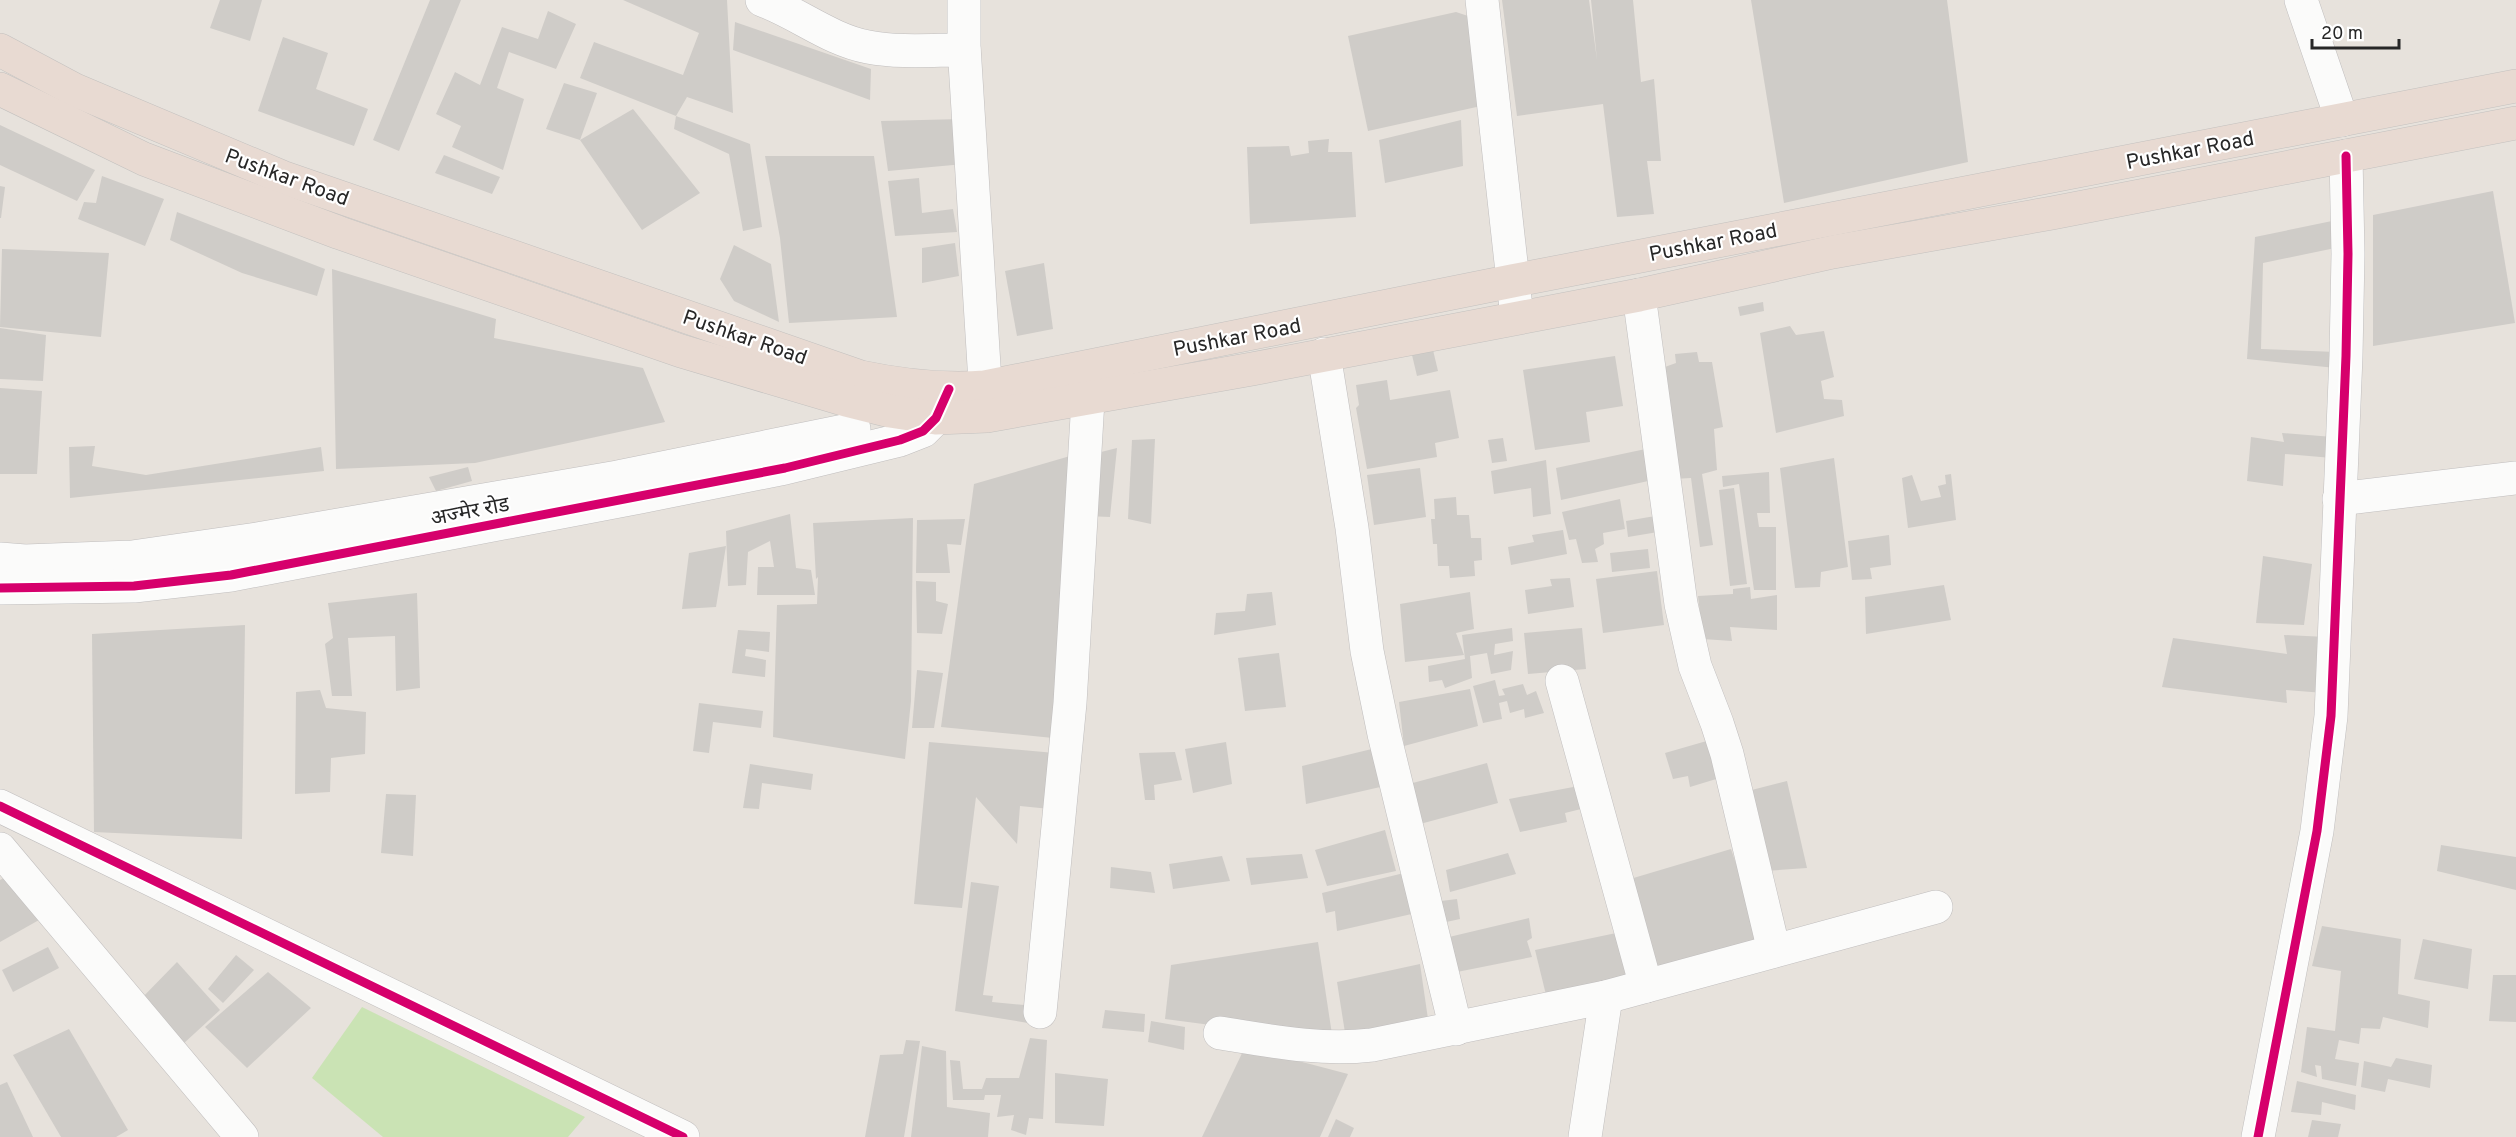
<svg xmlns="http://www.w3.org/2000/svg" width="2516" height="1137" viewBox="0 0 2516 1137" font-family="Overpass,'Noto Sans Devanagari',sans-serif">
	<rect width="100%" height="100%" fill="#e7e2dc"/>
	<polygon fill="#cae3b4" points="362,1007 585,1117 568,1137 383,1137 312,1078"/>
	<g fill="#cfccc8">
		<polygon points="220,0 262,0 250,41 210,28"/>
		<polygon points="430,0 461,0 399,151 373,140"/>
		<polygon points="623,0 727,0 733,113 687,97 676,116 580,78 594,42 683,75 699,33"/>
		<polygon points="1502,0 1589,0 1597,60 1591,0 1633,0 1641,82 1654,79 1661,161 1647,161 1654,214 1617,217 1603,104 1517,116"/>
		<polygon points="1751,0 1947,0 1968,162 1784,203"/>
		<polygon points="548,11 576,24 556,69 509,52 497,88 524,99 503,170 452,147 461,126 436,114 455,72 480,85 502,27 538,39"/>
		<polygon points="1456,12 1471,17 1481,106 1368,131 1348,36"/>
		<polygon points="735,22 871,69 870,100 733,50"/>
		<polygon points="283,37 328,53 316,89 368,109 354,146 258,111"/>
		<polygon points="564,83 597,93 580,140 546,129"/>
		<polygon points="633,109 700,193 642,230 580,140"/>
		<polygon points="676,116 750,144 762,227 743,231 729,154 674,129"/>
		<polygon points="962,119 964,164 888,171 881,121"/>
		<polygon points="1461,120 1463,166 1385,183 1379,140"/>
		<polygon points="0,125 95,170 77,201 0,165"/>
		<polygon points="1329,139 1328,152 1352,152 1356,217 1250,224 1247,147 1289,146 1291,156 1309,153 1308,141"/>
		<polygon points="444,155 500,177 492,194 435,173"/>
		<polygon points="765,156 874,156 897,317 789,323 780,238"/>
		<polygon points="102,176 164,199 145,246 78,219 84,202 96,203"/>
		<polygon points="919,178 922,213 953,209 957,232 895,236 888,181"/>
		<polygon points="0,186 5,187 1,218 0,218"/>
		<polygon points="2493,191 2515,323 2373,346 2373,215"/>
		<polygon points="177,212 325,269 317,296 242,273 170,240"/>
		<polygon points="2332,221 2340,247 2263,263 2261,349 2336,352 2336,368 2247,359 2255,237"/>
		<polygon points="955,243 959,276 922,283 922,248"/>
		<polygon points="734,245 771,264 779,322 734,301 720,279"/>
		<polygon points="2,249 109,253 101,337 0,327"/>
		<polygon points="1044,263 1053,329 1017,336 1005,271"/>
		<polygon points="332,269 496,319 494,338 643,368 665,422 475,463 336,469"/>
		<polygon points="1763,302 1764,311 1740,316 1738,307"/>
		<polygon points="1790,326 1796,335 1824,331 1834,377 1821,381 1824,399 1842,400 1844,416 1776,433 1760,333"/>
		<polygon points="0,328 46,335 43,381 0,379"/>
		<polygon points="1433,350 1438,371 1417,376 1412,355"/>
		<polygon points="1697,352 1699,362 1712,362 1723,427 1714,429 1717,470 1702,474 1713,545 1700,547 1691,478 1674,479 1662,368 1676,363 1675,354"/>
		<polygon points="1615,356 1623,406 1586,412 1590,442 1535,450 1523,370"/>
		<polygon points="1387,380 1390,400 1450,390 1459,438 1435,443 1437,457 1367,469 1356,408 1359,405 1356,385"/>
		<polygon points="0,388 42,391 37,474 0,474"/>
		<polygon points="2282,433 2333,437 2332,458 2285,454 2283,486 2247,481 2251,437 2284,442"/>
		<polygon points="1503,438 1507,461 1492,463 1488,440"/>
		<polygon points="1155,439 1151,524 1128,519 1132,440"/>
		<polygon points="95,446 92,466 146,475 321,447 324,471 70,498 69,447"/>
		<polygon points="1655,447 1662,478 1561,500 1556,468"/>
		<polygon points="1117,448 1110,517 1087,516 1093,454"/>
		<polygon points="1077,454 1053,738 941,727 974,484"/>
		<polygon points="1834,458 1848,567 1821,572 1820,587 1795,588 1780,468"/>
		<polygon points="1546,460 1551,514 1533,517 1531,488 1494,494 1491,471"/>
		<polygon points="468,467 472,481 436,491 429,477"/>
		<polygon points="1420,468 1426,517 1374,525 1367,475"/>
		<polygon points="1769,472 1770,513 1757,513 1759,527 1776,527 1776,590 1754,590 1739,484 1723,487 1722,476"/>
		<polygon points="1951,474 1956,520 1908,528 1902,478 1912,475 1921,501 1941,497 1938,486 1946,484 1945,475"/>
		<polygon points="1734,488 1747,584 1730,586 1719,490"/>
		<polygon points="1456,497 1457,515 1469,515 1471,538 1481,538 1482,560 1474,561 1475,576 1450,578 1449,566 1438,566 1437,544 1433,544 1431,519 1435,519 1434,499"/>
		<polygon points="1620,499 1625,529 1603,533 1604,544 1595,549 1598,562 1582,563 1576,539 1569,540 1562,512"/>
		<polygon points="790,514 796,568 811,570 815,595 757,595 758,567 774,567 770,541 748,552 746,585 728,586 726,531"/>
		<polygon points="1661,515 1664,531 1628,537 1626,521"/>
		<polygon points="913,518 911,701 905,759 773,737 777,605 817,604 818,577 816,579 813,523"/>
		<polygon points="965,519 961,545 947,544 950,573 916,573 917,520"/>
		<polygon points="1563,530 1567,554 1511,565 1508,547 1534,542 1532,535"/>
		<polygon points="1889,535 1891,565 1870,568 1872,579 1852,580 1848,541"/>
		<polygon points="726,546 716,607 682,609 689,553"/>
		<polygon points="1648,549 1650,568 1612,572 1610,553"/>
		<polygon points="2263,556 2312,564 2304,625 2256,623"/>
		<polygon points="1657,571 1664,625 1603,633 1596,579"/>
		<polygon points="1570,578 1574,607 1528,614 1525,590 1552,586 1550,579"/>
		<polygon points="916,581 936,582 936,601 948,604 942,634 917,633"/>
		<polygon points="1944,585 1951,620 1866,634 1865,597"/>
		<polygon points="1750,587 1751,599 1777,595 1777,630 1730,627 1732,641 1703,639 1698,596 1733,594 1733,589"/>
		<polygon points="1272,592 1276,625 1214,635 1216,613 1245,611 1247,594"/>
		<polygon points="1470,592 1474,629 1456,633 1464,655 1405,662 1400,604"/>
		<polygon points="417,593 420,688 396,691 395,636 348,638 352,696 332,696 325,644 333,638 328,603"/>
		<polygon points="245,625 242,839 94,832 92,634"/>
		<polygon points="1512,628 1513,641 1495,644 1494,655 1513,651 1511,670 1491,674 1487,653 1470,656 1472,678 1445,688 1442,680 1429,682 1428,666 1465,659 1462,635"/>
		<polygon points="1582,628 1586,669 1528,674 1524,633"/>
		<polygon points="738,630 770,632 769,652 746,649 745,656 766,660 765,677 732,673"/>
		<polygon points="2284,635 2326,637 2324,693 2286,690 2287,703 2162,687 2173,638 2287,654"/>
		<polygon points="1279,653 1286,707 1245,711 1238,658"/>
		<polygon points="917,670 943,673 934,728 912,728"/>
		<polygon points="1495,680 1499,696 1505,695 1502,689 1523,684 1527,695 1536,691 1544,713 1525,718 1524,709 1510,713 1507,701 1499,703 1502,719 1483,723 1473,686"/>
		<polygon points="1470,689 1478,726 1404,746 1399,702"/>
		<polygon points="320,690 326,708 366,712 365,754 331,758 330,792 295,794 296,692"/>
		<polygon points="699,703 763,711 761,728 713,722 709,753 693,751"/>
		<polygon points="1717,738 1726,776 1690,787 1688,776 1673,779 1665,753"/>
		<polygon points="929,742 1055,753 1050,809 1020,806 1017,844 976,797 962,908 914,904"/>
		<polygon points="1226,742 1232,784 1193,793 1185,749"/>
		<polygon points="1380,747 1389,785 1306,804 1302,766"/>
		<polygon points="1175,752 1182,780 1154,785 1155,800 1145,800 1139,753"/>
		<polygon points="1487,763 1498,803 1420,824 1409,784"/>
		<polygon points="750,764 813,774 811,790 762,783 759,809 743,808"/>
		<polygon points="1787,781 1807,868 1765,871 1740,793"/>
		<polygon points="1584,785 1593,806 1565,813 1567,822 1520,832 1509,799"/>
		<polygon points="386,794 416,795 413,856 381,853"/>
		<polygon points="1385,830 1396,871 1327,886 1315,850"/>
		<polygon points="2441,845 2516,857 2516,890 2437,871"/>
		<polygon points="1731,849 1764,947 1654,975 1620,882"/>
		<polygon points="1508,853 1516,874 1450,892 1446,870"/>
		<polygon points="1302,854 1308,878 1251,885 1246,858"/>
		<polygon points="1222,856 1230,881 1173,889 1169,864"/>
		<polygon points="1111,867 1151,872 1155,893 1110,888"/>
		<polygon points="1404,873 1416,913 1337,931 1335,911 1326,913 1322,893"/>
		<polygon points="12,874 39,920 0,942 0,880"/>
		<polygon points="971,882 999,886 983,995 993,996 992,1002 1035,1006 1034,1024 955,1011"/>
		<polygon points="1457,899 1460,919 1437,924 1433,902"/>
		<polygon points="1529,918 1532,938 1527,941 1532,957 1457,972 1449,937"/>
		<polygon points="2322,926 2401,939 2398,994 2430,1001 2428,1028 2383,1017 2380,1029 2361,1028 2359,1044 2339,1040 2335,1059 2359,1063 2356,1086 2322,1079 2321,1066 2315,1065 2317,1077 2301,1072 2307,1027 2335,1031 2341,971 2312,966"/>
		<polygon points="1621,932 1634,987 1548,1003 1535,950"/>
		<polygon points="2423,939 2472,949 2468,989 2414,979"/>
		<polygon points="1318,942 1333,1041 1165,1019 1171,965"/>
		<polygon points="48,947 59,968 13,992 2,970"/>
		<polygon points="236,955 254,970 223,1003 208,989"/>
		<polygon points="177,962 220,1010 183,1044 139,1001"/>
		<polygon points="1420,964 1428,1019 1346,1039 1337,982"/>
		<polygon points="268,972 311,1008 247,1068 205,1027"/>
		<polygon points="2493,975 2516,975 2516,1022 2489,1021"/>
		<polygon points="1105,1010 1145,1014 1144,1032 1102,1028"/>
		<polygon points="1151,1021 1185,1027 1184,1050 1148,1042"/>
		<polygon points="69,1029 128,1130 116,1137 61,1137 13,1055"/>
		<polygon points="1030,1038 1047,1040 1043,1119 1029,1118 1026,1135 1011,1130 1014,1115 997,1117 1001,1095 985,1095 984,1100 953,1100 950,1060 960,1061 963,1089 982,1089 986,1078 1019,1078"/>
		<polygon points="906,1040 920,1041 904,1137 865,1137 880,1055 903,1054"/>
		<polygon points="922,1046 946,1051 947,1107 990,1113 988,1137 911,1137"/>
		<polygon points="1245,1047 1348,1074 1320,1137 1202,1137"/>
		<polygon points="2396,1058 2432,1065 2430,1088 2388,1079 2385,1092 2361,1087 2364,1061 2391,1067"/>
		<polygon points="1055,1073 1108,1079 1104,1126 1055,1123"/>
		<polygon points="2297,1081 2356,1095 2355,1110 2322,1102 2321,1115 2291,1112"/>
		<polygon points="7,1082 33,1137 0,1137 0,1085"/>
		<polygon points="1336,1119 1354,1128 1350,1137 1328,1137"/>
		<polygon points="2312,1120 2341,1124 2338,1137 2308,1137"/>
	</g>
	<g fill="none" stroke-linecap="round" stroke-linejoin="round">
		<defs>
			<g id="street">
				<path d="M762,0C798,13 830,40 868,47C899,53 933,50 964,50"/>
				<polyline points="964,0 964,46 987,414"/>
				<polyline points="1482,0 1517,317"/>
				<polyline points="2301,0 2342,120"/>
				<polyline points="1639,295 1681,604 1695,666 1717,723 1727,754 1774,951"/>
				<polyline points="1324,354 1352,528 1367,651 1384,734 1456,1029"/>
				<polyline points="2339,499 2516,478"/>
				<polyline points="0,559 25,561 132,557 257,539 618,477 854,429"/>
				<polyline points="0,588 134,586 231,575 640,497 785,468 900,440 923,431 936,418 945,398"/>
				<polyline points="1562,681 1646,986"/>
				<polyline points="0,806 683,1137"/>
				<polyline points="0,849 242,1137"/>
				<polyline points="1040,1012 1070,703 1088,400"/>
				<path d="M1220,1033C1271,1041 1320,1051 1372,1045L1606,997L1936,907"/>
				<polyline points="1585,1137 1606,997"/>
				<polyline points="2258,1137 2317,831 2331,716 2346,356 2348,254 2346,156"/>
			</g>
			<g id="highway">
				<path d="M0,50L75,90L282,177L861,377C903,386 942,390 985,387L1512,281L2516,86"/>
				<polyline points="0,89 144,159 340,233 681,351 846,400 890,411 936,418 987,416 1252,369 1639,295 1833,252 2052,213 2516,123"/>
			</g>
		</defs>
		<use href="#street" stroke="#c0bebe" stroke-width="34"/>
		<use href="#highway" stroke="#c3c1bf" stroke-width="34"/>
		<use href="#street" stroke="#fbfbfa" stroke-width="33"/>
		<use href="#highway" stroke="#e8dad2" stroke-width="33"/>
		<defs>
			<g id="cycleway">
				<polyline points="0,588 134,586 231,575 785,468 900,440 923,431 936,418 949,389"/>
				<polyline points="0,806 683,1137"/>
				<polyline points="2258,1137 2317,831 2331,716 2346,356 2348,254 2346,156"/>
			</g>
		</defs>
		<use href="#cycleway" stroke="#fff" stroke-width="13"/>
		<use href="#cycleway" stroke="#d6006c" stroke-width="9"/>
	</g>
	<g text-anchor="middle" stroke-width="4.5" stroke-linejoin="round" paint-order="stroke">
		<g font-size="21" fill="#272727" stroke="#fff">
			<text transform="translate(2190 150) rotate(-11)" y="7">Pushkar Road</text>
			<text transform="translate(287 177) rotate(20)" y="7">Pushkar Road</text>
			<text transform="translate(1713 242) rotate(-11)" y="7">Pushkar Road</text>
			<text transform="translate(745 337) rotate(19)" y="7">Pushkar Road</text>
			<text transform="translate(1237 337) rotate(-11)" y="7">Pushkar Road</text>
			<text transform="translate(470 511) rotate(-11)" y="7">अज्मेर रोड</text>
		</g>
	</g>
	<path d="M2312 39v9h87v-9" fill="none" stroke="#272727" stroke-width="3"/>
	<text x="2321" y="39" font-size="18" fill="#272727" stroke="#ffffff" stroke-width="4.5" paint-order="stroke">20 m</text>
</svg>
